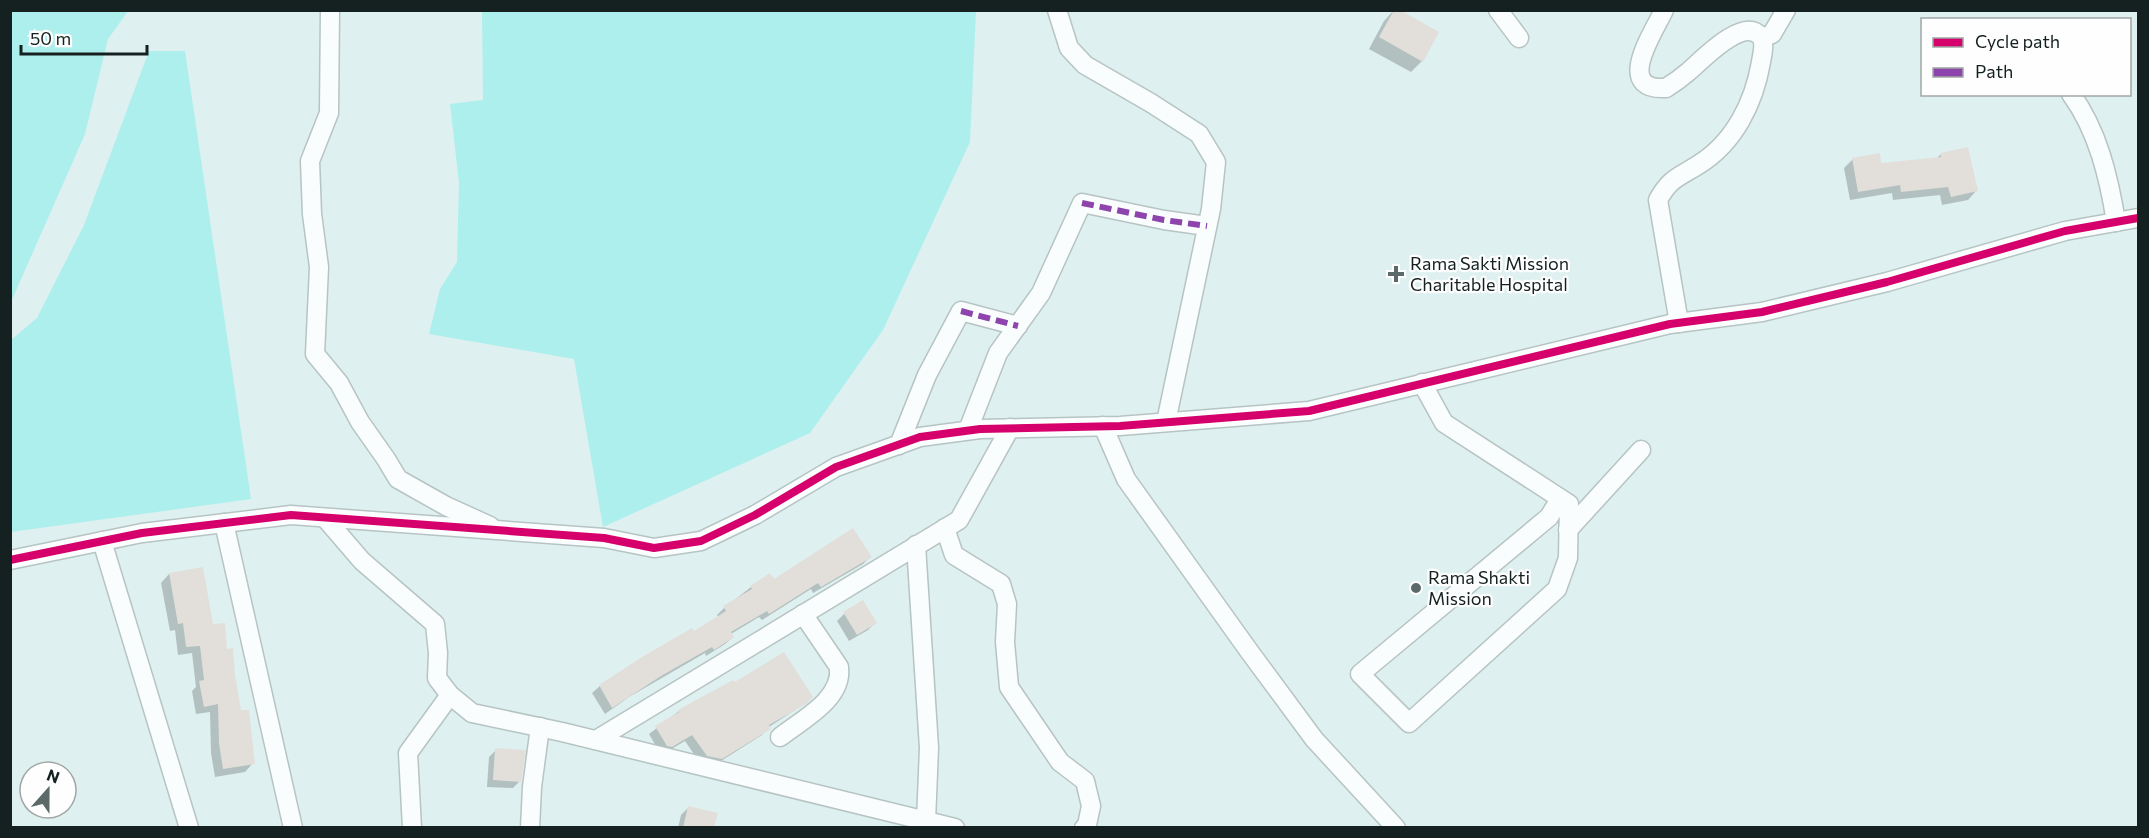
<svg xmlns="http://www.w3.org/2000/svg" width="2149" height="838" viewBox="0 0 2149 838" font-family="Commissioner,sans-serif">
	<rect width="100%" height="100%" fill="#dff0f0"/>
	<g fill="#acefec">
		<polygon points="11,10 128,11 108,39 85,134 11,302"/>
		<polygon points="482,11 976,11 970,142 883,330 810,433 603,527 574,359 429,334 440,289 457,262 459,183 450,104 483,100"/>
		<polygon points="149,51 185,51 251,499 11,532 11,340 37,318 84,225"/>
	</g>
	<g fill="#0003">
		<polygon points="1394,10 1422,61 1411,72 1369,49 1384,21"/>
		<polygon points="1941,154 1976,191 1968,200 1942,205 1940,195 1893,200 1892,193 1850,200 1844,168 1853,159 1880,165 1936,159"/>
		<polygon points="870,557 863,564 813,593 811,589 762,620 759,617 731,634 733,637 725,644 706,656 705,653 629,697 605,714 592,693 600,686 719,618 717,615 724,608 751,587"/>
		<polygon points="169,574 212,626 226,651 253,763 245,772 215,777 211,753 210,712 196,714 192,691 196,687 192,653 178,655 175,630 170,631 161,583"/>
		<polygon points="863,602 875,623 868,630 849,641 837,621 844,614"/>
		<polygon points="804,704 769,727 762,735 713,766 700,763 685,741 663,754 660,753 649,734 679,711"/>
		<polygon points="496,750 520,781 513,788 487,787 489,757"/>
		<polygon points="688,808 713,828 678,828 681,815"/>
	</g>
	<g fill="#e2dfdb">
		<polygon points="1394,10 1400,10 1439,32 1423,62 1379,37"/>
		<polygon points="1968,147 1978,191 1951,197 1948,187 1901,192 1900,185 1858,192 1852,158 1880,153 1881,163 1941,157 1940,153"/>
		<polygon points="853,528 872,557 821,587 818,583 769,614 767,611 731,632 734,637 714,650 712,647 661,676 612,708 599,685 642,657 692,628 694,631 726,611 723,606 752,589 750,586 770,573 774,579"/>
		<polygon points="203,567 213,624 225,623 227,649 233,648 235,675 241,710 249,710 255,764 223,769 219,743 218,704 204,707 199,681 204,680 200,646 186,647 183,623 178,624 169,573"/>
		<polygon points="863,600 877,623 857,635 843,612"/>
		<polygon points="784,652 813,697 806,704 769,725 771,729 722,759 707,756 692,735 672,747 667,746 655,726 679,712 678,710 733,680 735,682"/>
		<polygon points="495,748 526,750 521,782 493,780"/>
		<polygon points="688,806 718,813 714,828 683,828"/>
	</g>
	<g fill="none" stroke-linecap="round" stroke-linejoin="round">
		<defs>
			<g id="minor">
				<polyline points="330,10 329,113 310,161 312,214 319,267 315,354 339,383 360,422 386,459 398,479 446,506 490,526"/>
				<polyline points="1057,10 1069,48 1085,65 1151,103 1199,134 1216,162 1211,209 1166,422"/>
				<polyline points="1498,10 1519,38"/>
				<path d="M1664,10C1654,32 1613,91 1666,88C1674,83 1681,78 1688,72C1701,61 1743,16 1760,36C1766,42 1762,55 1761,62C1754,103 1734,143 1698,165C1679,177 1670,178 1658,200L1679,323"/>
				<polyline points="1762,38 1772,34 1786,10"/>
				<path d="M2071,94C2098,131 2109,178 2116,222"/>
				<polyline points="1422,383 1444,423 1569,504 1568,558 1557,589 1409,723 1360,674 1549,517 1560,499"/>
				<polyline points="1103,426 1126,479 1249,651 1314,739 1396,828"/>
				<polyline points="968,430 998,353 1041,293 1082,203 1164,220 1207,226"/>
				<polyline points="899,445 927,375 961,311 1018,326"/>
				<polyline points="325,518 362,561 435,624 438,653 437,678 450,695 472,713 562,732 955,828"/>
				<polyline points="224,523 293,828"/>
				<polyline points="945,528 954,555 1001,584 1007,604 1005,642 1009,687 1060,762 1085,781 1091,806 1087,825 1084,828"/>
				<polyline points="1568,530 1641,450"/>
				<polyline points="102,541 189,828"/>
				<polyline points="916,545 929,748 926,821 922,828"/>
				<polyline points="10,560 142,533 291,515 604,538 654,548 701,541 755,515 836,467 920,437 980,429 1120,426 1309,411 1670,324 1762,312 1887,282 2065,231 2138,218"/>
				<path d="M780,737C803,719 843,699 839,667L803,614"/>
				<polyline points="596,740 959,520 1010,428"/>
				<polyline points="412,828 408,753 450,695"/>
				<polyline points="530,828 532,787 540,727"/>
			</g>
		</defs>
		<use href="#minor" stroke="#b6c4c3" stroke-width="21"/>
		<use href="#minor" stroke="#fafdfd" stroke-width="18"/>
		<g stroke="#8e44ad" stroke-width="6" stroke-dasharray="12 6" stroke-linecap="butt">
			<polyline points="1082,203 1164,220 1207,226"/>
			<polyline points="961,311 1018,326"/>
		</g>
		<defs>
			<polyline id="cycleway" points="10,560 142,533 291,515 604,538 654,548 701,541 755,515 836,467 920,437 980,429 1120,426 1309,411 1670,324 1762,312 1887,282 2065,231 2138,218"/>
		</defs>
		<use href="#cycleway" stroke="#fefefe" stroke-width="11"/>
		<use href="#cycleway" stroke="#d6006c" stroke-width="8"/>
	</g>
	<g fill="#5b6969" stroke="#fefefe" stroke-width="2">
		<path d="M1393 265h6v6h6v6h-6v6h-6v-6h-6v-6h6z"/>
		<circle cx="1416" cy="588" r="6"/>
	</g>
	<g text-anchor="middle" stroke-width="4.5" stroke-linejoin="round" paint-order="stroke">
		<g font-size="18" fill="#142120" stroke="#fefefe" text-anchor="start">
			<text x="1410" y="270">Rama Sakti Mission<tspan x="1410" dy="21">Charitable Hospital</tspan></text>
			<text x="1428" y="584">Rama Shakti<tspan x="1428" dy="21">Mission</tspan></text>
		</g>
	</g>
	<rect width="2149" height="838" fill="none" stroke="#142120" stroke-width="24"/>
	<rect x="1921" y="18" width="210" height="78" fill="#fefefe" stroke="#a0a6a5" stroke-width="1.5"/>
	<rect x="1933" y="38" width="30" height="9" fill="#d6006c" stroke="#a0a6a5" stroke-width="1.5"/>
	<text x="1975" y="48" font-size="18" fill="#142120">Cycle path</text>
	<rect x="1933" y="68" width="30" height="9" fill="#8e44ad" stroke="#a0a6a5" stroke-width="1.5"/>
	<text x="1975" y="78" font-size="18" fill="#142120">Path</text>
	<g transform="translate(48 790) rotate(21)"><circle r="28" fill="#fefefe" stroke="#a0a6a5" stroke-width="1.5"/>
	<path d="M0-4.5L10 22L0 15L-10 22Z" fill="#5b6969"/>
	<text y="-9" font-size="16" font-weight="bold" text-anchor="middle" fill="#142120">N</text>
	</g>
	<path d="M21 45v9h126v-9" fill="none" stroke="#142120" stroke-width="3"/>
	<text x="30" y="45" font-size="18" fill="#142120" stroke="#fefefe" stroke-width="4.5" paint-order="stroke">50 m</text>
</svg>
